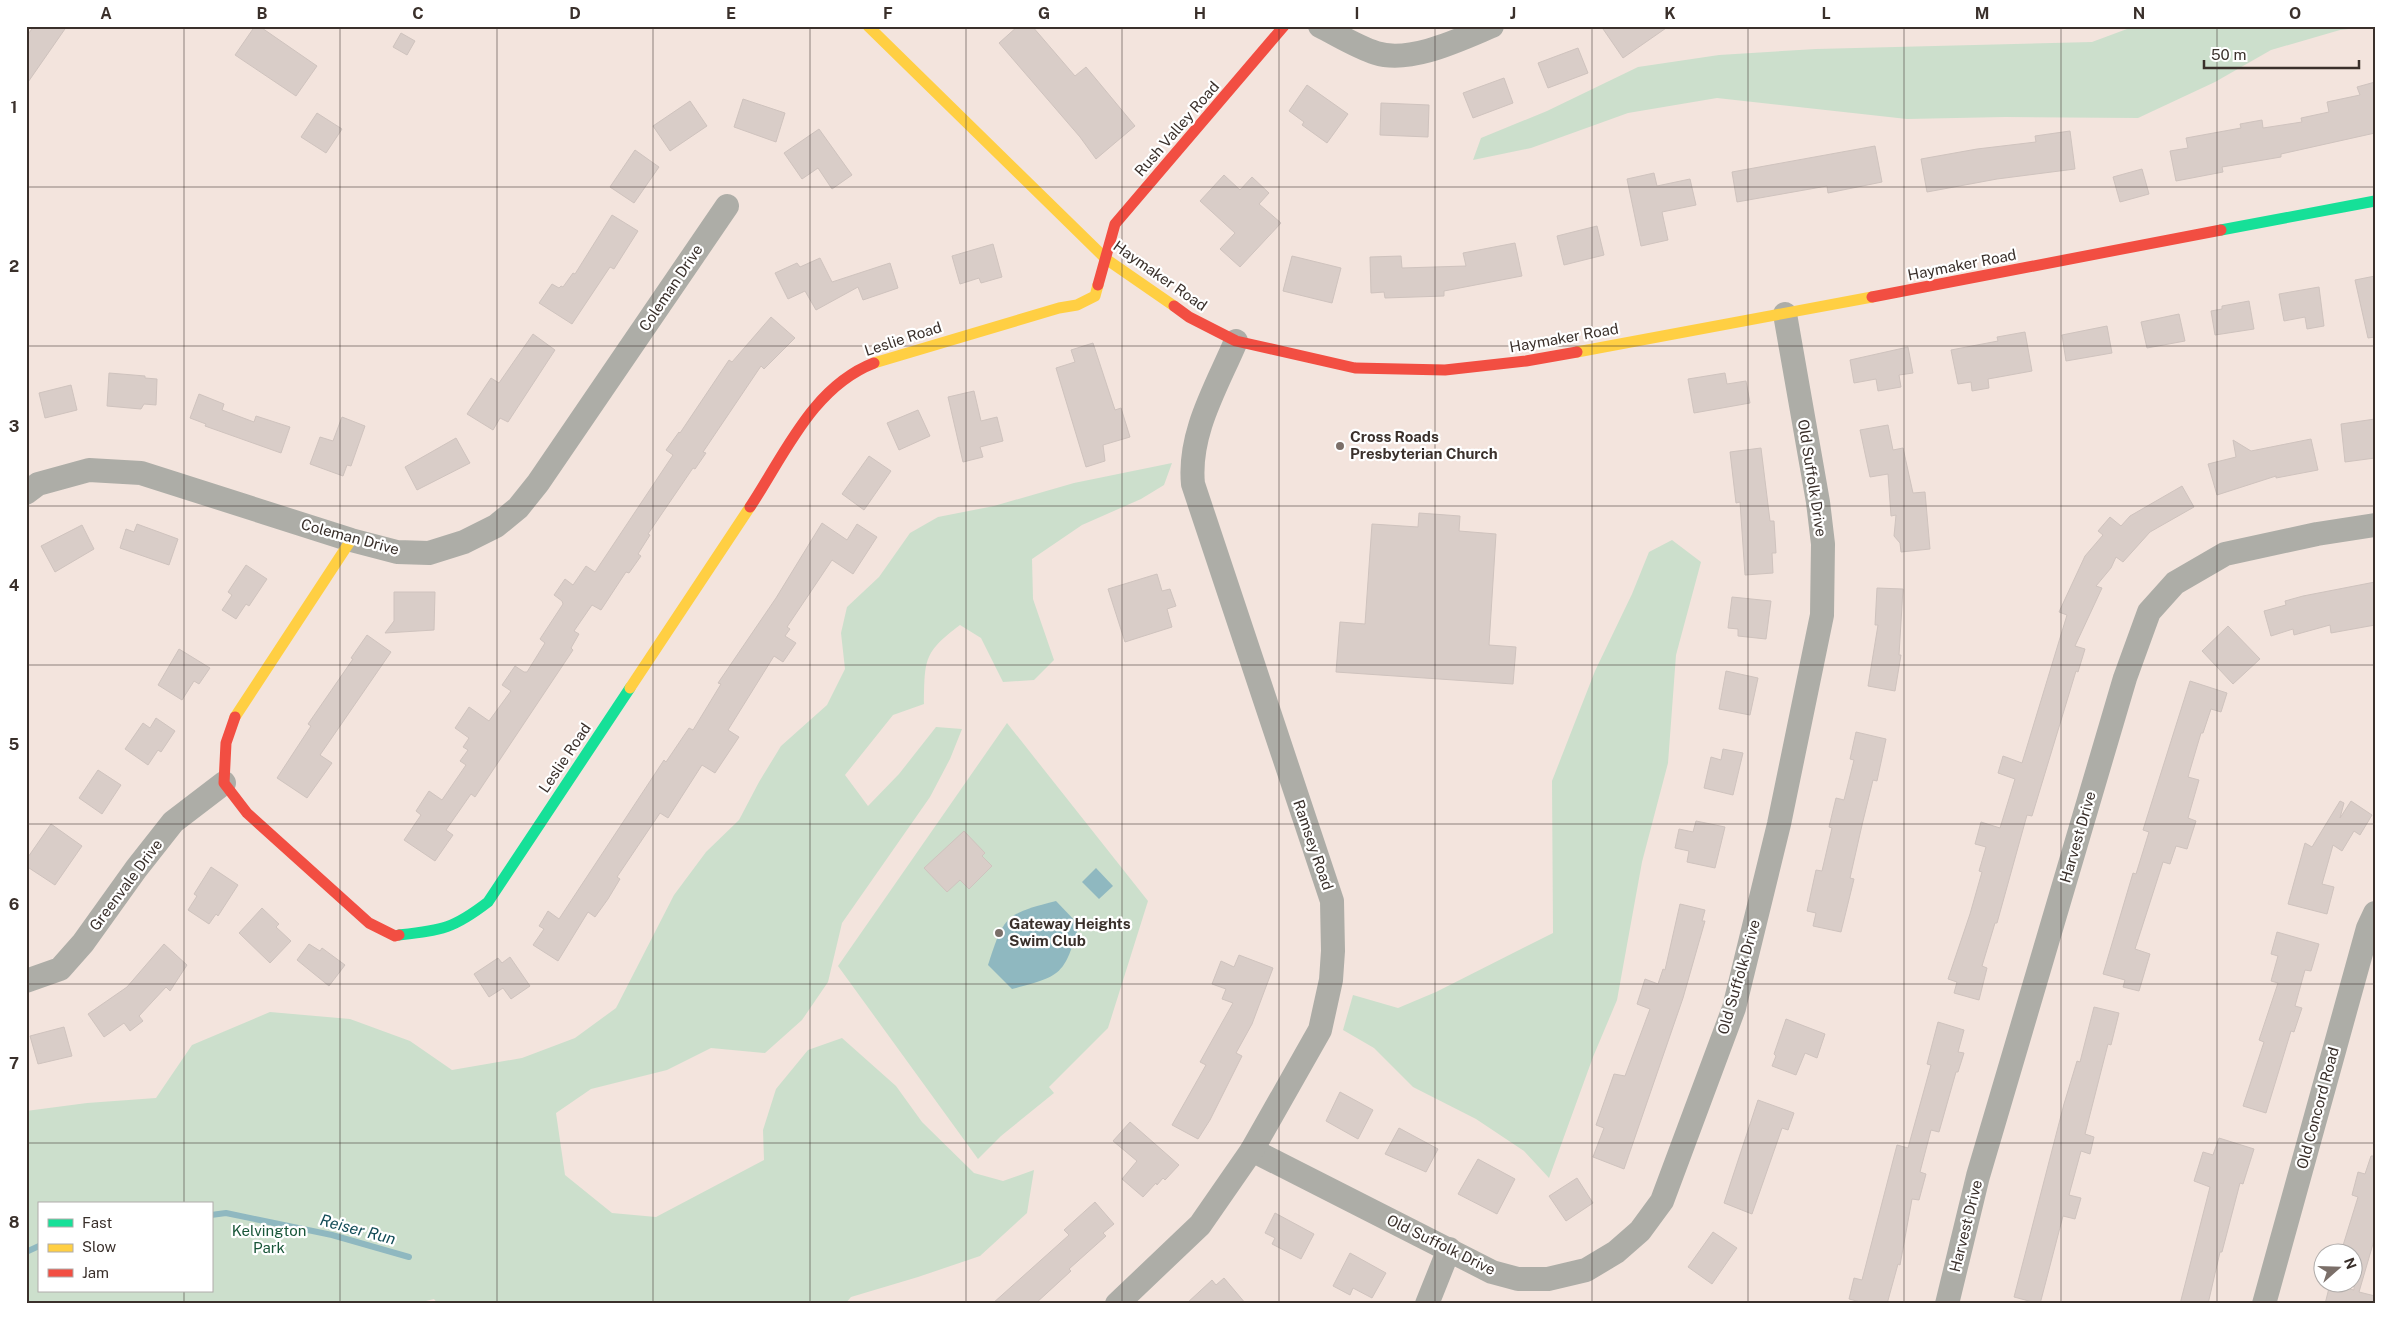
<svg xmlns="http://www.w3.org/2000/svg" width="2401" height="1330" viewBox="0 0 2401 1330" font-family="'Public Sans',sans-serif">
	<rect width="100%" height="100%" fill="#f3e4dd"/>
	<g fill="#ccdfcc" fill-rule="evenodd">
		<polygon points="2135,26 2375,26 2340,30 2271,50 2215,82 2138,118 2005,117 1907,119 1717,98 1628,113 1531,148 1473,160 1481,138 1547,111 1638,67 1719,55 1816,49 2092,42"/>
		<path d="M1172,463L1164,485L1141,499L1082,525L1032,559L1033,599L1054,660L1034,680L1003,682L981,638L960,625C923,653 925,659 924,704L893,715L845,775L868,806L899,774L936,727L962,729L950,759L930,797L842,923L828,982L802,1020L765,1053L711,1048L667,1070L591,1089L556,1113L565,1175L612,1213L656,1217L764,1160L763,1130L776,1089L808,1050L842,1038L896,1086L922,1122L974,1173L1003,1181L1034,1170L1027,1213L980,1256L918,1277L851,1297L845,1304H438L434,1299L414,1304H26V1111L87,1103L156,1098L192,1045L270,1012L350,1019L410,1041L452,1070L522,1058L575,1038L616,1008L674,895L706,852L739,820L759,782L781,746L827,705L845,669L841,633L847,607L879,577L910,533L938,517L994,506L1074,483ZM39,1204H211V1291H39Z"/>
		<polygon points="1672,540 1701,562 1676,655 1668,763 1642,862 1617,1000 1593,1057 1549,1178 1524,1151 1476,1119 1413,1087 1374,1048 1343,1030 1353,995 1398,1008 1436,992 1553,933 1552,781 1595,671 1632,594 1649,552"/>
		<polygon points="1007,723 1148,901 1108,1028 1049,1087 1054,1093 1001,1136 978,1159 838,966"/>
	</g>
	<g fill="#8fb8c0">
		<polygon points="1096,868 1113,886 1099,899 1082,882"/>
		<path d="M1056,901L1079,925C1064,975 1062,976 1012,989L988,965C1004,916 1005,914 1056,901Z"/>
	</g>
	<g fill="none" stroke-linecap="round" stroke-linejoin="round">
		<g stroke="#8fb8c0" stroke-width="6">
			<polyline points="211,1215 226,1213 332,1235 409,1257"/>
			<polyline points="26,1252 39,1246"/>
		</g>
	</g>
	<g fill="#d9cdc8" stroke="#cfc3be">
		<polygon points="34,26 67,26 26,85 26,37"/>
		<polygon points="255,26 259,26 317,66 296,96 235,55"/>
		<polygon points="1018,26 1032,26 1075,76 1086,67 1135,126 1096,159 1080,137 999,43"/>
		<polygon points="1601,26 1669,26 1623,58"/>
		<polygon points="401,33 415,41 407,55 393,47"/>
		<polygon points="1578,48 1588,73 1548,88 1538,63"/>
		<polygon points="1504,78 1513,103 1473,118 1463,93"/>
		<polygon points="2375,82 2375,133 2281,154 2281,157 2222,167 2223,172 2176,181 2170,151 2188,148 2186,138 2241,128 2240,124 2262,120 2263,128 2302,122 2301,118 2329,112 2327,102 2360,95 2357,87"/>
		<polygon points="1307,85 1348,114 1327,143 1302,125 1304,122 1289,111"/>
		<polygon points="743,99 785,113 776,142 734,127"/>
		<polygon points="690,101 707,126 670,151 653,126"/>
		<polygon points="1381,103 1429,105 1428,137 1380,135"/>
		<polygon points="317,113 342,129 326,153 301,137"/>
		<polygon points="819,129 852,175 832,189 818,168 802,179 784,153"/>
		<polygon points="2070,131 2075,169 1997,179 1927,192 1921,159 1977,149 2036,142 2035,136"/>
		<polygon points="1875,146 1882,182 1828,193 1827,186 1737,202 1732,172"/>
		<polygon points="635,150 659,167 634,203 610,187"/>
		<polygon points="2142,169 2149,194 2120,202 2113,177"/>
		<polygon points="1654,173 1657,186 1690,179 1696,205 1662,212 1668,240 1641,246 1627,179"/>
		<polygon points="1224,175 1240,190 1252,177 1269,193 1259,204 1281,223 1240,267 1220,249 1235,233 1200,201"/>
		<polygon points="612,215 638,231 614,269 610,267 572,324 539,303 552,284 559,288 561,286 563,287 573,273 575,274"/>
		<polygon points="1597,226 1604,255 1564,265 1557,236"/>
		<polygon points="1515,243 1522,276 1444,291 1444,296 1385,298 1384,292 1371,293 1370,257 1401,256 1402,268 1466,266 1463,253"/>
		<polygon points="993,244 1002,277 981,283 979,278 960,284 952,256"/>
		<polygon points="1292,256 1341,268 1332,303 1283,291"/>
		<polygon points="820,258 832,282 890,263 898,288 863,300 858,287 816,310 805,291 788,299 775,273 797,263 800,267"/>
		<polygon points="2375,276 2375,337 2368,338 2355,280"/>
		<polygon points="2319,287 2324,326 2307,329 2305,317 2284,321 2279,294"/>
		<polygon points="2249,301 2254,329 2215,335 2211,311 2222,309 2222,306"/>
		<polygon points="2179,314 2185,341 2147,348 2141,322"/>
		<polygon points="771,317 795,338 764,369 761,366 703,452 706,453 695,469 693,468 648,534 650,535 638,554 641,556 629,573 626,572 601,610 592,605 574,631 579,634 571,648 573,650 475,797 471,794 446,830 453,835 435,861 404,840 421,815 416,811 429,791 442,800 466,765 460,761 468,750 463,747 469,738 455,728 469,707 489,721 511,691 502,685 515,666 524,672 527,672 545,643 540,639 563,604 562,601 554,595 565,579 573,585 586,566 595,572 673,455 666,450 679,432 680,433 729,360 732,362"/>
		<polygon points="2107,326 2112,353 2066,361 2062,335"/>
		<polygon points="2025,332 2032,371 1988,379 1989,388 1972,391 1971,382 1958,384 1951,350 1998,341 1997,337"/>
		<polygon points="533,334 555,350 508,422 500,418 493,430 467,414 491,378 499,383"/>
		<polygon points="1093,343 1115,410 1121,408 1130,437 1103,445 1105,461 1086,467 1056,368 1075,362 1071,350"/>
		<polygon points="1908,347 1913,373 1899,375 1901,387 1878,391 1876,379 1854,383 1850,360"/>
		<polygon points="109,373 145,376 145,378 157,379 156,405 144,404 141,409 107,406"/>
		<polygon points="1725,373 1727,384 1746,381 1750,403 1694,413 1688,379"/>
		<polygon points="71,385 77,410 45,418 39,393"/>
		<polygon points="974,391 981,421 997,417 1003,441 980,447 983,457 963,462 948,397"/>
		<polygon points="199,394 224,404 222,410 254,422 256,416 290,427 281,453 205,426 206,424 190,418"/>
		<polygon points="918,410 930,436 899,450 887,423"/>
		<polygon points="342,417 365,426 351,466 347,465 343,476 310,464 320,437 333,441"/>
		<polygon points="2375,419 2375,458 2345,462 2341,424"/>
		<polygon points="1888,425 1893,450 1903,448 1913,493 1925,492 1930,549 1901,552 1900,543 1894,536 1896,515 1891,516 1888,474 1870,477 1860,430"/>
		<polygon points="456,438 470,463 417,490 405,467"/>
		<polygon points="2311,439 2318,470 2276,478 2276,476 2217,495 2208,464 2236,457 2233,440 2251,451"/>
		<polygon points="1761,448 1770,521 1774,521 1776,553 1772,553 1773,573 1745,575 1740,502 1736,503 1730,452"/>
		<polygon points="869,456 891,471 864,510 842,494"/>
		<polygon points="2182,486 2194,507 2150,532 2123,562 2116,557 2111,568 2096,586 2102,588 2075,646 2085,649 2078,672 2076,671 2032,816 2027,815 1997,923 1995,923 1982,966 1987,968 1979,1000 1954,993 1957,982 1948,979 1970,914 1982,872 1979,871 1986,847 1975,844 1981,822 2000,828 2015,779 1998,773 2003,756 2022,763 2067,615 2059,612 2085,556 2103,535 2098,531 2110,517 2121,526 2130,516"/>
		<polygon points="1419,513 1460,516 1459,531 1496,534 1489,645 1516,647 1513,684 1336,672 1340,622 1365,624 1372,524 1418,527"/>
		<polygon points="822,523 847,540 857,524 877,537 853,574 832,560 787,627 790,629 785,636 796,643 783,662 774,656 728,730 739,737 715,773 702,765 668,818 660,813 617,877 620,879 608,899 595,917 588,912 558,961 533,945 544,929 539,926 548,911 559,919 664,760 666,762 689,728 693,730 721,684 718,683 776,598"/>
		<polygon points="137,524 178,539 169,565 120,548 126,529 134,532"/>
		<polygon points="82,525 94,549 55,572 41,546"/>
		<polygon points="246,565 267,579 249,606 246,604 236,619 222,610 232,595 228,592"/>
		<polygon points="1157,574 1162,591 1170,589 1176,606 1167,609 1172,627 1125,642 1108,589"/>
		<polygon points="2375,582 2375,625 2331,633 2330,625 2294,635 2293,629 2271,636 2264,611 2286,605 2285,601 2303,596"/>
		<polygon points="1877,588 1903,589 1899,655 1901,655 1895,691 1868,686 1878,625 1875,625"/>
		<polygon points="394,592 435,592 434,630 385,633 394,621"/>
		<polygon points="1732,597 1771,601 1766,639 1738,636 1738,629 1728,628"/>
		<polygon points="2228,626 2260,659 2233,684 2202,651"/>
		<polygon points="367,635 391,652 320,755 332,763 307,798 277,778 311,726 308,724 353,659 351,658"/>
		<polygon points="179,649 210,668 199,684 194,681 182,700 158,685"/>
		<polygon points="1726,671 1758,678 1750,715 1719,709"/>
		<polygon points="2190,681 2227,693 2221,712 2211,709 2203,733 2201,733 2188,777 2199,780 2188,818 2196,821 2187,849 2176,846 2170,864 2163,862 2135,949 2150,954 2139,991 2123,987 2125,980 2103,974 2133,873 2136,874 2149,832 2143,830"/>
		<polygon points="156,718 175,731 161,752 158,750 148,765 125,749 143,723 150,728"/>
		<polygon points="1856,732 1886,739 1877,781 1873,780 1862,825 1850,878 1854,879 1841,932 1813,926 1816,913 1807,911 1816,870 1822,871 1832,828 1829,827 1836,798 1844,800 1854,760 1850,759"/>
		<polygon points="1723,749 1743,753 1733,795 1704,788 1711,757 1721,760"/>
		<polygon points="98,770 121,785 102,814 79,798"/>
		<polygon points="2340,801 2344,803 2340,818 2351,801 2372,815 2360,835 2354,831 2342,851 2333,845 2322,884 2334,887 2327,914 2288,904 2305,843 2312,847"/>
		<polygon points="1696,821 1725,827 1715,868 1687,862 1689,851 1675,848 1679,829 1693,832"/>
		<polygon points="51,824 82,846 55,885 26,866 26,860"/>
		<polygon points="964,831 985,853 982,856 992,866 969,889 960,880 947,892 924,868"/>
		<polygon points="211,867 238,885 218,916 216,914 209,924 188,910 197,896 194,894"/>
		<polygon points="1680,904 1705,910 1702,921 1705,921 1683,998 1624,1169 1593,1157 1604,1128 1596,1125 1614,1074 1625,1076 1650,1009 1637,1004 1645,979 1658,984 1663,969 1665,970"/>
		<polygon points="262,908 279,924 276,927 291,941 270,963 239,933"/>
		<polygon points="2277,932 2319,944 2311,971 2305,970 2295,1006 2302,1008 2294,1032 2291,1031 2266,1113 2243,1106 2264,1042 2259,1040 2278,983 2271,981 2278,956 2271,954"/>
		<polygon points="164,944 187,965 170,991 166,987 139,1016 143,1021 130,1031 124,1023 104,1037 88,1014 127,987"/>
		<polygon points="309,944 320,951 322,948 345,965 329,986 297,960"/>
		<polygon points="1239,955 1273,968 1252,1024 1236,1053 1242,1056 1210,1120 1198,1139 1172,1125 1206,1065 1200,1062 1233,1003 1222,999 1226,989 1212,984 1221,961 1234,967"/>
		<polygon points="510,957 530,986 511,999 503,988 489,997 474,974 498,958 502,963"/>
		<polygon points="2094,1007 2119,1013 2111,1045 2108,1044 2085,1134 2094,1137 2090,1154 2081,1151 2069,1195 2081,1198 2075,1219 2063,1216 2040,1304 2014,1297 2064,1104 2077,1061 2080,1062"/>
		<polygon points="1786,1019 1825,1034 1817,1058 1805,1053 1796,1075 1772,1066 1776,1056 1774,1054"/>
		<polygon points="1938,1022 1964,1030 1958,1052 1964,1053 1958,1072 1956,1072 1939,1132 1931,1130 1920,1172 1926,1174 1919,1200 1912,1199 1900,1265 1898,1264 1887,1304 1868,1304 1849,1299 1854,1278 1862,1280 1897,1145 1908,1148 1931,1065 1927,1064"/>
		<polygon points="64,1027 72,1056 38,1064 30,1036"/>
		<polygon points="1340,1092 1373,1110 1358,1139 1326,1121"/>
		<polygon points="1758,1100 1794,1113 1788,1130 1782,1128 1752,1214 1724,1203"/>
		<polygon points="1130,1122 1179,1165 1165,1180 1163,1178 1157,1185 1156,1183 1143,1197 1122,1179 1137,1161 1113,1141"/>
		<polygon points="1399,1128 1438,1149 1426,1172 1385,1154"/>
		<polygon points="2219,1138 2254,1149 2243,1184 2240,1183 2222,1252 2220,1252 2208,1304 2180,1304 2210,1187 2194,1181 2203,1152 2213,1155"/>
		<polygon points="2371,1156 2375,1156 2375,1237 2359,1292 2375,1296 2375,1304 2325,1304 2330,1284 2354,1290 2354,1252 2341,1252 2358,1197 2352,1195 2358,1172 2365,1174"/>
		<polygon points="1478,1159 1515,1179 1497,1214 1458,1194"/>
		<polygon points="1577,1178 1593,1203 1566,1221 1549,1196"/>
		<polygon points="1095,1202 1114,1224 1103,1233 1106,1236 1069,1269 1071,1271 1035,1304 992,1304 1069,1235 1064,1230"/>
		<polygon points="1275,1213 1314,1234 1301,1259 1272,1244 1275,1238 1265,1233"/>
		<polygon points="1713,1232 1737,1248 1712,1284 1688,1267"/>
		<polygon points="1350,1253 1386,1273 1372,1298 1353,1288 1350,1295 1333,1286"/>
		<polygon points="1224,1278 1246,1304 1186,1304 1212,1280 1216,1285"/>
	</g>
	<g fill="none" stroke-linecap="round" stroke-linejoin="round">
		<g stroke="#adada7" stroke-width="24">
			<path d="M1320,26C1338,35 1357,47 1376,53C1410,64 1461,39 1492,26"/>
			<polyline points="26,493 38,484 89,470 141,473 351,540 397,552 429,553 464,542 496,526 518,508 538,483 727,206"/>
			<polyline points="26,981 60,969 83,943 136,869 173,822 224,783"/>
			<polyline points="1252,1150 1492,1272 1518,1279 1548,1279 1586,1270 1616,1252 1640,1231 1662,1201 1734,1008 1779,824 1822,615 1823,544 1818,502 1785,314"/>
			<path d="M1117,1304L1200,1225L1252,1150L1320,1030L1331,980L1333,951L1332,901L1193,484C1188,433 1217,386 1236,341"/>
			<polyline points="1427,1304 1449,1249"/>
			<polyline points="1947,1304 1978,1176 2125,678 2149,612 2175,583 2225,554 2317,534 2375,525"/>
			<polyline points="2264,1304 2368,928 2375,913"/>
		</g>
		<g stroke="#16e098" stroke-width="11">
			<polyline points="2221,230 2375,201"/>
			<path d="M399,935C442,930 453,929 488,902L630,688"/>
		</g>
		<g stroke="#ffcf43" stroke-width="11">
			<polyline points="868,26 1106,259 1174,306"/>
			<polyline points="1577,352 1872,297"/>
			<polyline points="874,363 1059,308 1077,305 1095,296 1098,285"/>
			<polyline points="630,688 750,507"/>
			<polyline points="235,717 351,540"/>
		</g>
		<g stroke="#f24e42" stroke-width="11">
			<polyline points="1098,285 1115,224 1284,26"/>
			<polyline points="1872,297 2221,230"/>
			<polyline points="1174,306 1189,317 1236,341 1355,368 1445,370 1526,361 1577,352"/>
			<path d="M750,507C784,456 812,387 874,363"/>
			<polyline points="235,717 226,743 224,783 247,813 369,923 395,936 399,935"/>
		</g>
	</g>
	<path fill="none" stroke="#3a302b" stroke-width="1" stroke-opacity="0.55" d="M184,26V1204M340,26V1304M497,26V1304M653,26V1304M810,26V1304M966,26V1304M1122,26V1304M1279,26V1304M1435,26V1304M1592,26V1304M1748,26V1304M1904,26V1304M2061,26V1304M2217,26V1304M26,187H2375M26,346H2375M26,506H2375M26,665H2375M26,824H2375M26,984H2375M26,1143H2375M184,1291V1304"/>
	<g fill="#7b6f69" stroke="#fff" stroke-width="2">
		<circle cx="1340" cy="446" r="5"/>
		<circle cx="999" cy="933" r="5"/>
	</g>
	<g text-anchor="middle" stroke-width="4.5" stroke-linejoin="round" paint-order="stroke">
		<g font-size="15" fill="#3a302b" stroke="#fff">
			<text transform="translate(1177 129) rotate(-49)" y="5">Rush Valley Road</text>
			<text transform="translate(1962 265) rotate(-11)" y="5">Haymaker Road</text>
			<text transform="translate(1160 276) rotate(35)" y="5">Haymaker Road</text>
			<text transform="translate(671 288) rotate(-56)" y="5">Coleman Drive</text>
			<text transform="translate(1564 338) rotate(-10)" y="5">Haymaker Road</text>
			<text transform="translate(903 339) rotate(-18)" y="5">Leslie Road</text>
			<text transform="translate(1812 478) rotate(81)" y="5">Old Suffolk Drive</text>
			<text transform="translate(350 537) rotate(15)" y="5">Coleman Drive</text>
			<text transform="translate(565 758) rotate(-56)" y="5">Leslie Road</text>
			<text transform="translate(2078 837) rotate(-74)" y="5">Harvest Drive</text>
			<text transform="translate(1313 845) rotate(71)" y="5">Ramsey Road</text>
			<text transform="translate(126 885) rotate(-53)" y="5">Greenvale Drive</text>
			<text transform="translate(1739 977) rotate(-74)" y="5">Old Suffolk Drive</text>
			<text transform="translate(2318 1108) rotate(-75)" y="5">Old Concord Road</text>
			<text transform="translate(1966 1226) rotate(-76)" y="5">Harvest Drive</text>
			<text transform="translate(1441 1245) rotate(26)" y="5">Old Suffolk Drive</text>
		</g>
		<g font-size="15" font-weight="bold" fill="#3a302b" stroke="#fff" text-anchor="start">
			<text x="1350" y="442">Cross Roads<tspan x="1350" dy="17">Presbyterian Church</tspan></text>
			<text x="1009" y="929">Gateway Heights<tspan x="1009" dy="17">Swim Club</tspan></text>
		</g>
		<g font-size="15" fill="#195639" stroke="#fff">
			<text x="269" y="1236">Kelvington<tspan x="269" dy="17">Park</tspan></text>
		</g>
		<g font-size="16" font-style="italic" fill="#134c57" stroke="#fff">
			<text transform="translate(358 1229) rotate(15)" y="6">Reiser Run</text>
		</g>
	</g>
	<rect width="2401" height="1330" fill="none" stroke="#ffffff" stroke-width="55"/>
	<rect x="38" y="1202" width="175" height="90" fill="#ffffff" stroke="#b0acaa"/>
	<rect x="48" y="1219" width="25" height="8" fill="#16e098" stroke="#b0acaa"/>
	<text x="82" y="1228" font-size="15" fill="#3a302b">Fast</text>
	<rect x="48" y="1244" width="25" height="8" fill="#ffcf43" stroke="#b0acaa"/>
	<text x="82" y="1252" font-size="15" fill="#3a302b">Slow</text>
	<rect x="48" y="1269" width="25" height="8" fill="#f24e42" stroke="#b0acaa"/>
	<text x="82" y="1278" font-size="15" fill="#3a302b">Jam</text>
	<g transform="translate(2338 1268) rotate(70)"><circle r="24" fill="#ffffff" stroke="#b0acaa"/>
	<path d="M0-4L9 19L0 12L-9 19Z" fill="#7b6f69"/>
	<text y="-8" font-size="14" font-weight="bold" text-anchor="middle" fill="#3a302b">N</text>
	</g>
	<path d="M2204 60v8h155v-8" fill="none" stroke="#3a302b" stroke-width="2.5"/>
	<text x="2211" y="60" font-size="15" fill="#3a302b" stroke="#ffffff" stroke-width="4" paint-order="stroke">50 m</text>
	<rect x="28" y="28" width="2346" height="1274" fill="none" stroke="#3a302b" stroke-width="2"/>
	<g font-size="16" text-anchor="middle" font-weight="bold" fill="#3a302b">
		<text x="106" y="19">A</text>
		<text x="262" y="19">B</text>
		<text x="418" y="19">C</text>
		<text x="575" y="19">D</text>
		<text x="731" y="19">E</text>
		<text x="888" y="19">F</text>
		<text x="1044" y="19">G</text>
		<text x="1200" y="19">H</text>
		<text x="1357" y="19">I</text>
		<text x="1513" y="19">J</text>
		<text x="1670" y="19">K</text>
		<text x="1826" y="19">L</text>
		<text x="1982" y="19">M</text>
		<text x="2139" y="19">N</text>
		<text x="2295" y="19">O</text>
		<text x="14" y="113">1</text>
		<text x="14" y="272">2</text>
		<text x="14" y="432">3</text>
		<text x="14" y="591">4</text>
		<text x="14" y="750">5</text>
		<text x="14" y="910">6</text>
		<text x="14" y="1069">7</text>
		<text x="14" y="1228">8</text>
	</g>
</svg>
